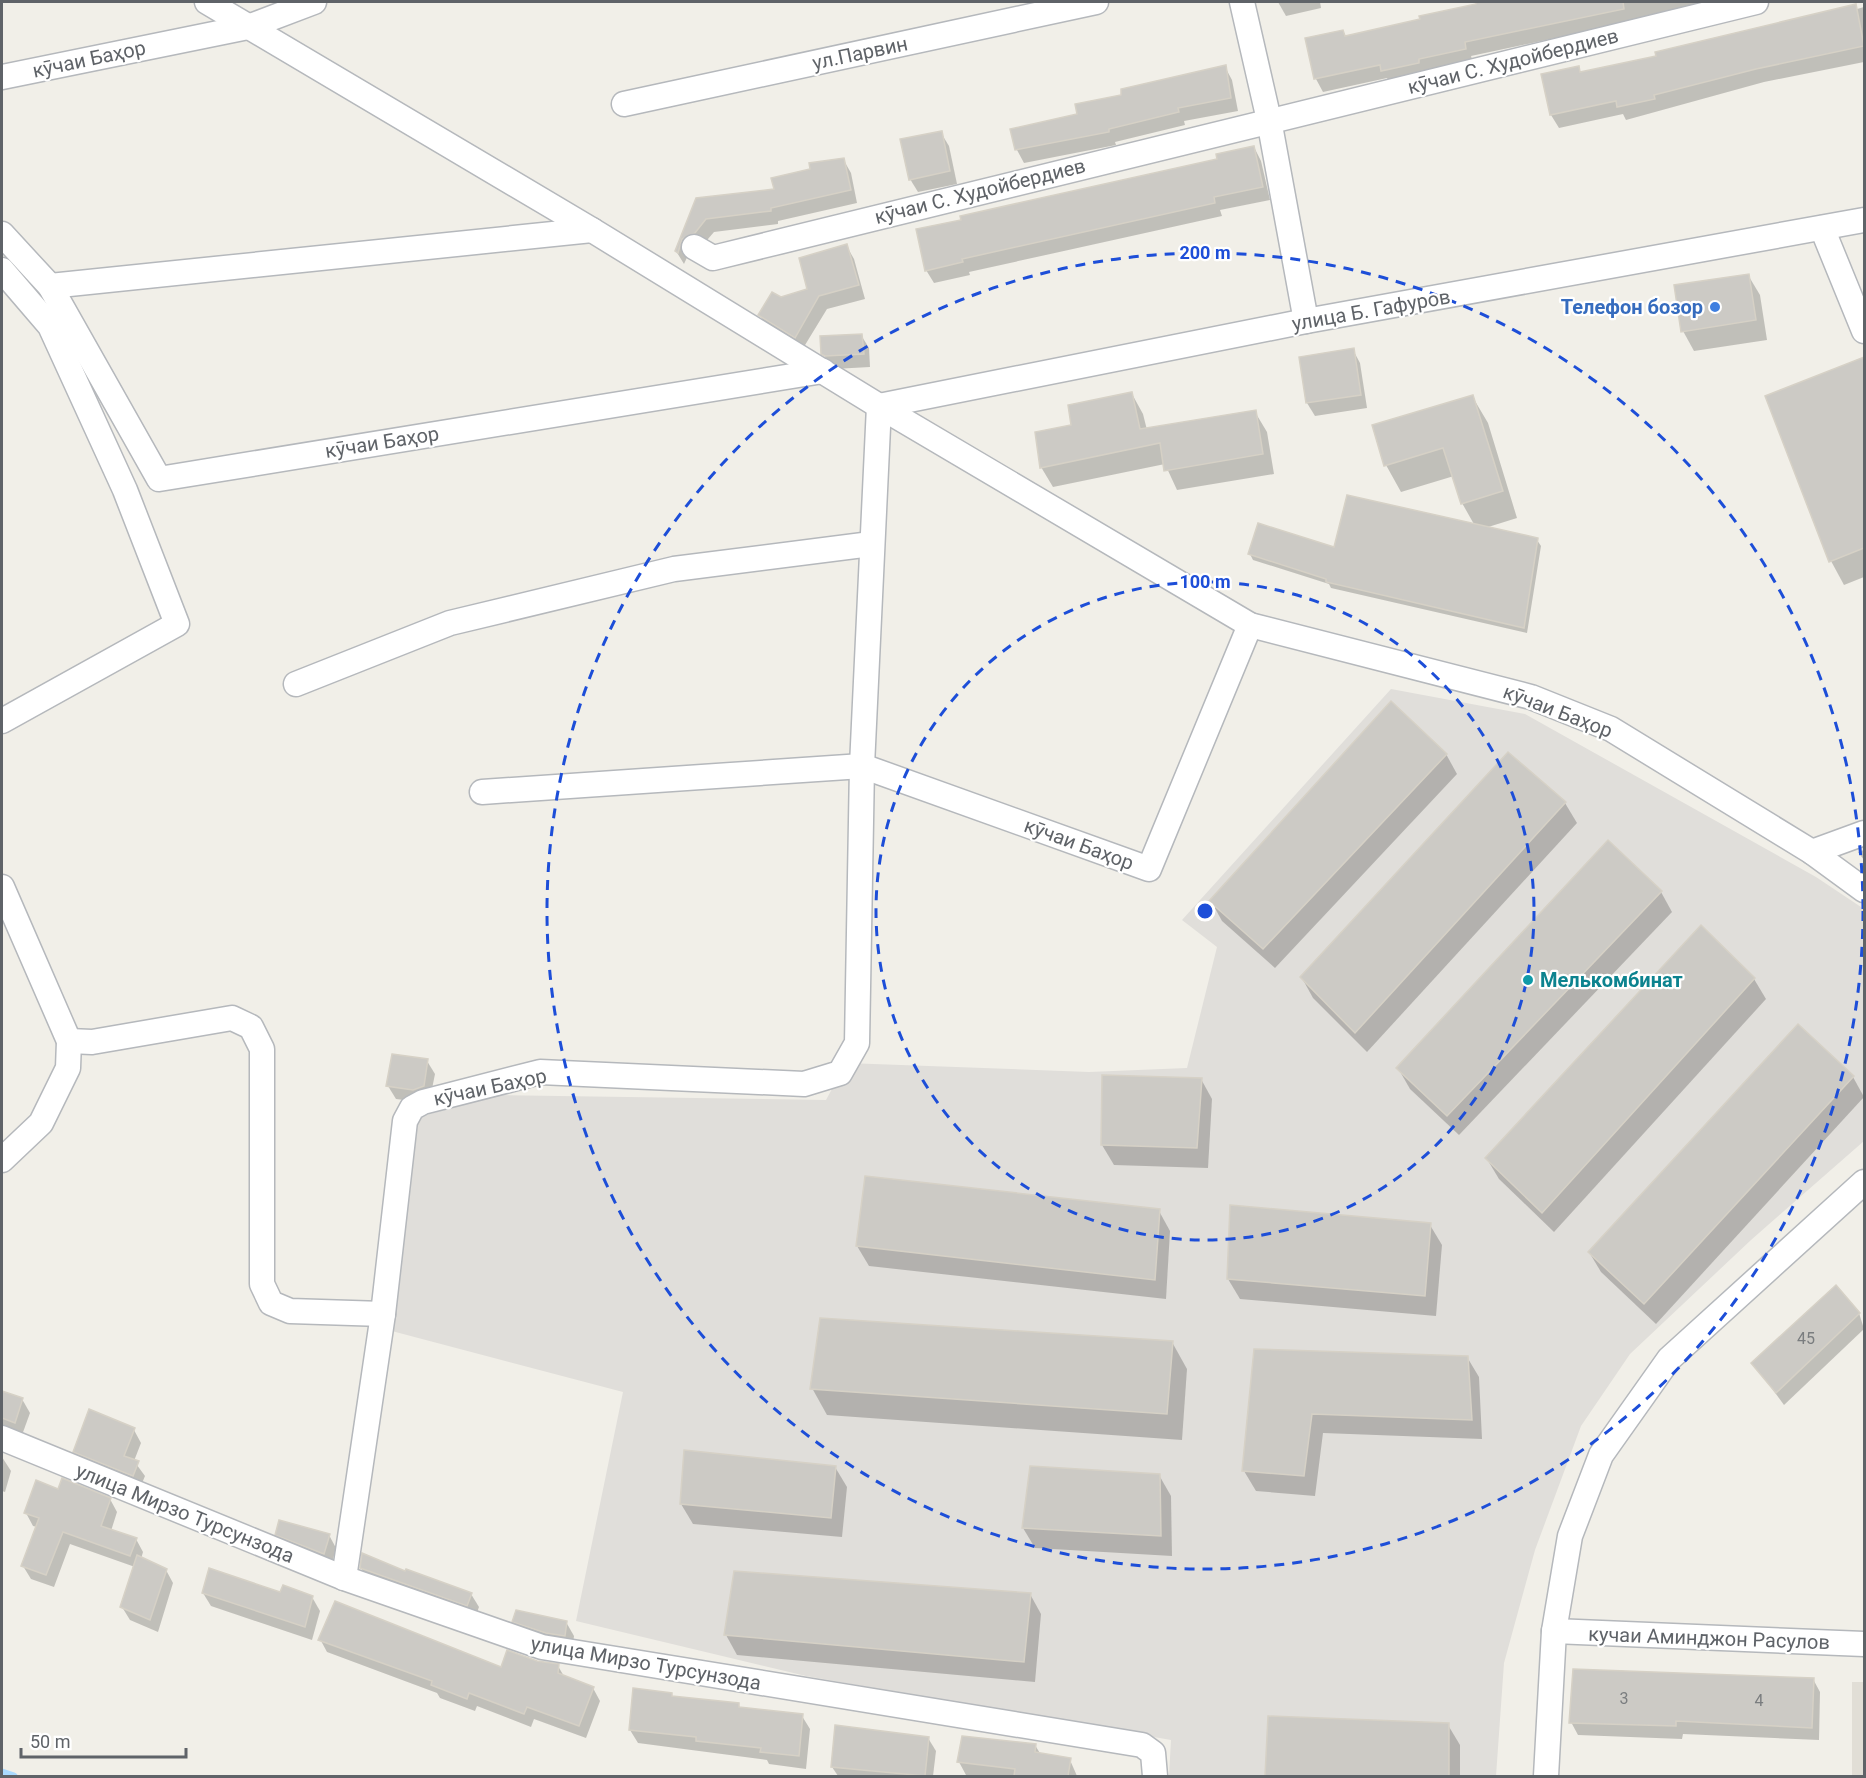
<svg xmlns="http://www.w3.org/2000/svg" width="1866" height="1778" viewBox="0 0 1866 1778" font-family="Roboto,sans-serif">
	<rect width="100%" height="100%" fill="#f1efe8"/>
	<polygon fill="#e0deda" points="1391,689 1525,714 1816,877 1864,909 1864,1141 1751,1240 1630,1354 1581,1426 1535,1550 1504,1663 1496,1776 1169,1776 1171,1740 806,1676 576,1621 623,1392 388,1330 419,1117 499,1095 826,1100 846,1063 1089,1072 1187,1068 1217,947 1182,920"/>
	<rect fill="#e1ded6" x="1852" y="1682" width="12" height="94"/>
	<g fill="#0003">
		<polygon points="1278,2 1320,2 1321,8 1286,16"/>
		<polygon points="1477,2 1723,2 1471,56 1473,62 1390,83 1387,78 1323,92 1316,79 1343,31 1346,37 1422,21 1478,5"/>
		<polygon points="1855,6 1857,9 1864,7 1864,62 1764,82 1626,120 1623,114 1559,128 1551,115 1578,68 1581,73 1658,57"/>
		<polygon points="1225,67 1232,80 1238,111 1184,121 1185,125 1115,142 1116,145 1024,163 1017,150 1012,130 1078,115 1123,97"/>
		<polygon points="941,133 949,146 957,184 918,192 910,179"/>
		<polygon points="1254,147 1261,161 1270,200 1220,210 1222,216 969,272 970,275 934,283 926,270"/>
		<polygon points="843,159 851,173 857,203 778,221 778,224 714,232 702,246 689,253 684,264 676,251 697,200 775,191 812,171"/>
		<polygon points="846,245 854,259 865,299 827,309 802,350 768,328 760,315 780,299 809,290"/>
		<polygon points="1748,275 1760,295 1767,340 1694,351 1683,331"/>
		<polygon points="861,335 869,348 870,367 834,369 830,367 823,353"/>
		<polygon points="1353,350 1360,363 1367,408 1315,416 1307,403"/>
		<polygon points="1862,359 1864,364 1864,577 1844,585 1831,561"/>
		<polygon points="1132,394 1143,414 1147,430 1255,412 1267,432 1274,474 1177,490 1165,464 1053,487 1041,467 1072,426"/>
		<polygon points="1472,396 1488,423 1517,518 1485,528 1537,540 1541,546 1527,633 1331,588 1329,584 1253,560 1250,554 1335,549 1475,526 1462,503 1454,476 1401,492 1386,465"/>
		<polygon points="1446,754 1457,774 1275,968 1222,921 1211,901"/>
		<polygon points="1508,754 1565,803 1577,823 1367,1052 1313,998 1302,978"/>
		<polygon points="1864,850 1864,860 1858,852"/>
		<polygon points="1661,892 1672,912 1459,1135 1410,1089 1398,1068"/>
		<polygon points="1754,979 1766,999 1554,1232 1499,1179 1487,1159"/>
		<polygon points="1798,1026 1853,1077 1864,1097 1656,1324 1601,1272 1589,1252"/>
		<polygon points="427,1061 435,1074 430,1099 421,1102 396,1099 388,1086"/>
		<polygon points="1201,1079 1212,1099 1208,1168 1114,1165 1102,1145"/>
		<polygon points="1159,1211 1170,1231 1166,1299 869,1266 857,1246"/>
		<polygon points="1430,1225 1442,1245 1436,1316 1240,1299 1228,1279"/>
		<polygon points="1859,1313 1864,1329 1784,1405 1753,1363"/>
		<polygon points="1172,1342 1187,1369 1182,1440 827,1415 812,1388"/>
		<polygon points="1255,1351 1467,1357 1479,1377 1482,1439 1323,1433 1315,1496 1256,1491 1244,1471"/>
		<polygon points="2,1392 22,1399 30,1413 22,1435 2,1428"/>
		<polygon points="134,1430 141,1443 134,1461 145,1476 140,1488 82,1465 74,1451"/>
		<polygon points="2,1457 11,1471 5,1492 2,1491"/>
		<polygon points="835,1467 847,1487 842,1537 693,1524 681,1504"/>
		<polygon points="1159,1475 1171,1496 1172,1556 1035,1548 1023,1528"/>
		<polygon points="59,1490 110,1499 117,1512 111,1531 136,1539 143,1552 141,1559 166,1570 173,1583 158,1632 130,1620 122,1607 135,1567 70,1544 54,1587 31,1579 23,1566 37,1527 33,1526 26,1513"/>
		<polygon points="277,1534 329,1535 336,1548 331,1567 285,1548"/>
		<polygon points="361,1568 406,1573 471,1594 479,1607 475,1618 369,1581"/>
		<polygon points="203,1593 312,1597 320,1611 312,1640 211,1606"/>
		<polygon points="1030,1594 1041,1614 1035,1682 737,1655 726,1635"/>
		<polygon points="514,1621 566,1622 574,1636 572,1649 521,1635"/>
		<polygon points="320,1639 501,1669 537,1662 558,1666 565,1678 593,1688 600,1701 586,1738 534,1719 531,1727 477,1706 475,1711 440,1698 437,1693 327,1652"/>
		<polygon points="1813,1679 1820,1692 1819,1740 1683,1734 1682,1739 1578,1735 1571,1722"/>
		<polygon points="671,1694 673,1698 738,1704 740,1708 802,1716 810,1729 806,1769 769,1764 767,1760 638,1743 630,1730"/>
		<polygon points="1269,1718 1448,1725 1460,1745 1460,1776 1267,1776"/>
		<polygon points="928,1738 936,1751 933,1776 838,1776 832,1767"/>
		<polygon points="1035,1745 1041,1755 1070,1760 1077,1776 966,1775 959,1762"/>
	</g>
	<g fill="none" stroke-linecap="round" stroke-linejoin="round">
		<polyline stroke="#aadaff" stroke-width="7" points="2,1772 14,1776"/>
	</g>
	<g fill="#cccac5" stroke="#d6d1c6" stroke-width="1.5">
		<polygon points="1476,2 1623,2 1624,9 1465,42 1466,49 1419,59 1419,63 1381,71 1380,65 1314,79 1305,38 1343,30 1345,36 1420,19 1419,16 1476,4"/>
		<polygon points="1856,4 1864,46 1756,69 1654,95 1655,99 1617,107 1616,101 1550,115 1541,74 1579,66 1580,72 1656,56 1655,52"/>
		<polygon points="1226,65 1231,98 1178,108 1179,112 1109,129 1109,132 1015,150 1010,129 1077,114 1075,104 1121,95 1121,89"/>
		<polygon points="942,131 950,171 909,180 900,139"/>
		<polygon points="1254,146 1263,187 1214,197 1215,203 962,259 963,262 925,271 916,229 961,220 960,216 1217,159 1216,154"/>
		<polygon points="844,158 851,190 771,208 771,211 706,219 695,233 682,239 678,253 675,251 696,198 774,189 771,178 810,169 809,163"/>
		<polygon points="847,244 859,285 819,296 795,338 758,315 772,292 781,297 807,289 799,258"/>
		<polygon points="1749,274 1756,320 1681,332 1674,285"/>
		<polygon points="862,334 864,354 825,356 821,354 820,336"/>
		<polygon points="1354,348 1361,395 1306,403 1299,357"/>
		<polygon points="1864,357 1864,548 1829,562 1765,396"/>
		<polygon points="1132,392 1140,429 1256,410 1263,454 1164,471 1160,443 1040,468 1035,432 1071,425 1068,405"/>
		<polygon points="1473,395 1503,491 1461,504 1443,448 1384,466 1372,425"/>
		<polygon points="1347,495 1538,538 1524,628 1326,582 1326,579 1248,554 1258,523 1334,547"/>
		<polygon points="1391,701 1447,754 1263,949 1209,901"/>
		<polygon points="1508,752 1566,802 1355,1033 1300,977"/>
		<polygon points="1608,840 1662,891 1447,1116 1396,1068"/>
		<polygon points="1701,925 1755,978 1542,1213 1485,1158"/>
		<polygon points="1798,1024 1854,1076 1644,1304 1588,1252"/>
		<polygon points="392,1054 428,1059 424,1086 413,1090 386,1086"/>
		<polygon points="1102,1075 1202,1078 1197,1148 1101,1145"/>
		<polygon points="865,1176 1160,1209 1155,1280 856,1246"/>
		<polygon points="1230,1205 1431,1223 1425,1296 1227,1279"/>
		<polygon points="1836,1285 1860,1313 1776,1393 1751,1363"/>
		<polygon points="820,1318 1173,1341 1167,1414 810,1389"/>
		<polygon points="1254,1349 1468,1356 1472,1420 1312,1414 1304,1476 1242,1471"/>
		<polygon points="2,1391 23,1398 15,1423 2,1418"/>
		<polygon points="89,1409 135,1428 124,1456 139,1461 133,1476 73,1452"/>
		<polygon points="684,1450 836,1466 831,1518 680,1504"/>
		<polygon points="1030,1466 1160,1474 1161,1536 1022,1528"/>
		<polygon points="62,1478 111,1498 101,1526 137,1538 130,1556 63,1532 46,1575 21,1566 39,1518 24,1513 36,1480 58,1489"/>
		<polygon points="279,1520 330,1534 324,1554 275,1535"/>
		<polygon points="362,1553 405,1571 406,1569 472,1593 467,1606 360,1568"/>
		<polygon points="137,1555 167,1569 150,1620 120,1607"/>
		<polygon points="209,1568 280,1592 283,1585 313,1596 305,1627 202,1593"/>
		<polygon points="734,1571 1031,1593 1024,1662 724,1635"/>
		<polygon points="335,1601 501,1667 507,1650 537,1661 559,1664 558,1673 594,1687 579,1726 527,1707 524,1714 469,1693 467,1699 431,1685 432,1681 318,1640"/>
		<polygon points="516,1610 567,1621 565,1636 546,1633 512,1622"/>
		<polygon points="1573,1669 1814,1678 1812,1728 1676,1721 1676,1726 1569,1723"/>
		<polygon points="633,1688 672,1693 672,1696 739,1703 739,1707 803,1714 799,1756 760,1752 761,1748 696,1741 696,1737 629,1730"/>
		<polygon points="1268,1716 1449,1723 1449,1776 1265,1776"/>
		<polygon points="835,1725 929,1737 925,1776 831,1767"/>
		<polygon points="962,1736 1036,1744 1035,1752 1071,1758 1068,1776 1014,1776 1015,1769 957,1762"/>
	</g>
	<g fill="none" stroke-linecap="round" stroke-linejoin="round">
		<defs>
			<g id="minor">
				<polyline points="207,2 592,230 879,406 1250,625 1531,697 1611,729 1812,852 1864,890"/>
				<polyline points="1242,2 1269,120 1306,321"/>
				<polyline points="2,77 248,27 314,2"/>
				<polyline points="624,104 1096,2"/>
				<polyline points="1822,228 1864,331"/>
				<polyline points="2,234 50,286 159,479 823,371"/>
				<polyline points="694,247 713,258 1756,2"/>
				<polyline points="2,270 50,326 125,490 177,624 2,721"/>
				<polyline points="50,286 592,230"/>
				<polyline points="879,406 1306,321 1864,220"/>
				<polyline points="296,684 450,623 674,569 871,544"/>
				<polyline points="482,792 862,766 1149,869 1250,625"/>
				<polyline points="1812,852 1864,833"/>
				<polyline points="2,887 69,1041 68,1068 41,1123 2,1160"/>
				<polyline points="69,1041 92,1042 232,1018 251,1027 262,1049 262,1284 271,1303 290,1311 383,1314"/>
				<polyline points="2,1438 344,1578 542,1647 1142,1745 1153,1753 1155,1776"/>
				<polyline points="344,1578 383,1314 405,1121 412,1108 423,1102 540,1072 804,1084 840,1073 857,1043 862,766 879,406"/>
				<polyline points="1554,1631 1864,1644"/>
				<polyline points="1546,1776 1554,1631 1570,1536 1601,1455 1669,1359 1864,1182"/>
			</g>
		</defs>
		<use href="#minor" stroke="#b5b8bc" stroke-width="27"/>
		<use href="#minor" stroke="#fff" stroke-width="24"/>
	</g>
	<g fill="none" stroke="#1d4ed8" stroke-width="3" stroke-dasharray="10 8">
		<circle cx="1205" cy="911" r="329"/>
		<circle cx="1205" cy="911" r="658"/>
	</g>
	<circle fill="#3f7fe0" stroke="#fff" stroke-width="2" cx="1715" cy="307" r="6"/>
	<circle fill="#0f9aa8" stroke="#fff" stroke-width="2" cx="1528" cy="980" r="6"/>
	<g text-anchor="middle" stroke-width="4.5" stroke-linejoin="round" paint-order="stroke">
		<g font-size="16" fill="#7a7d7f">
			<text x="1806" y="1344">45</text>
			<text x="1624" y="1704">3</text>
			<text x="1759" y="1706">4</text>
		</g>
		<g font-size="20" fill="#5f6368" stroke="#fff">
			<text transform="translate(860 53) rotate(-12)" y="7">ул.Парвин</text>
			<text transform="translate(89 59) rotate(-12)" y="7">кӯчаи Баҳор</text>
			<text transform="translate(1513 61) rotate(-14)" y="7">кӯчаи С. Худойбердиев</text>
			<text transform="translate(980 191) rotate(-14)" y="7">кӯчаи С. Худойбердиев</text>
			<text transform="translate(1371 310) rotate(-10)" y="7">улица Б. Гафуров</text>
			<text transform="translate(382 442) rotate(-9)" y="7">кӯчаи Баҳор</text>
			<text transform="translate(1558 711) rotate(21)" y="7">кӯчаи Баҳор</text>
			<text transform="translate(1079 844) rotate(20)" y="7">кӯчаи Баҳор</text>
			<text transform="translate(490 1087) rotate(-12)" y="7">кӯчаи Баҳор</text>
			<text transform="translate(185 1513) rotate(22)" y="7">улица Мирзо Турсунзода</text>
			<text transform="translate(1709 1638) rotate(2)" y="7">кучаи Аминджон Расулов</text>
			<text transform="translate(646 1663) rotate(10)" y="7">улица Мирзо Турсунзода</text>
		</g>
		<g font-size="20" font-weight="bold" fill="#366cbe" stroke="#fff" text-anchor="end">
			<text x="1703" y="314">Телефон бозор</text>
		</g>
		<g font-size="20" font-weight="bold" fill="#0d838f" stroke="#fff" text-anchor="start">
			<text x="1540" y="987">Мелькомбинат</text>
		</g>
	</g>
	<circle cx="1205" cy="911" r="9" fill="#1d4ed8" stroke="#fff" stroke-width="3"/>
	<g font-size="18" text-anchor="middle" font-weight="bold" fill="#1d4ed8" stroke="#fff" stroke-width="4.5" stroke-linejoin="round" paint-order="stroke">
		<text x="1205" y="259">200 m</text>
		<text x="1205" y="588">100 m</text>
	</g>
	<rect width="1866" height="1778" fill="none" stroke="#5f6368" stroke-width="6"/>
	<path d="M21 1748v9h165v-9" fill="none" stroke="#5f6368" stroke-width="3"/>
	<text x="30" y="1748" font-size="18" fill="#5f6368" stroke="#ffffff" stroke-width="4.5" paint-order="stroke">50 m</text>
</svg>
